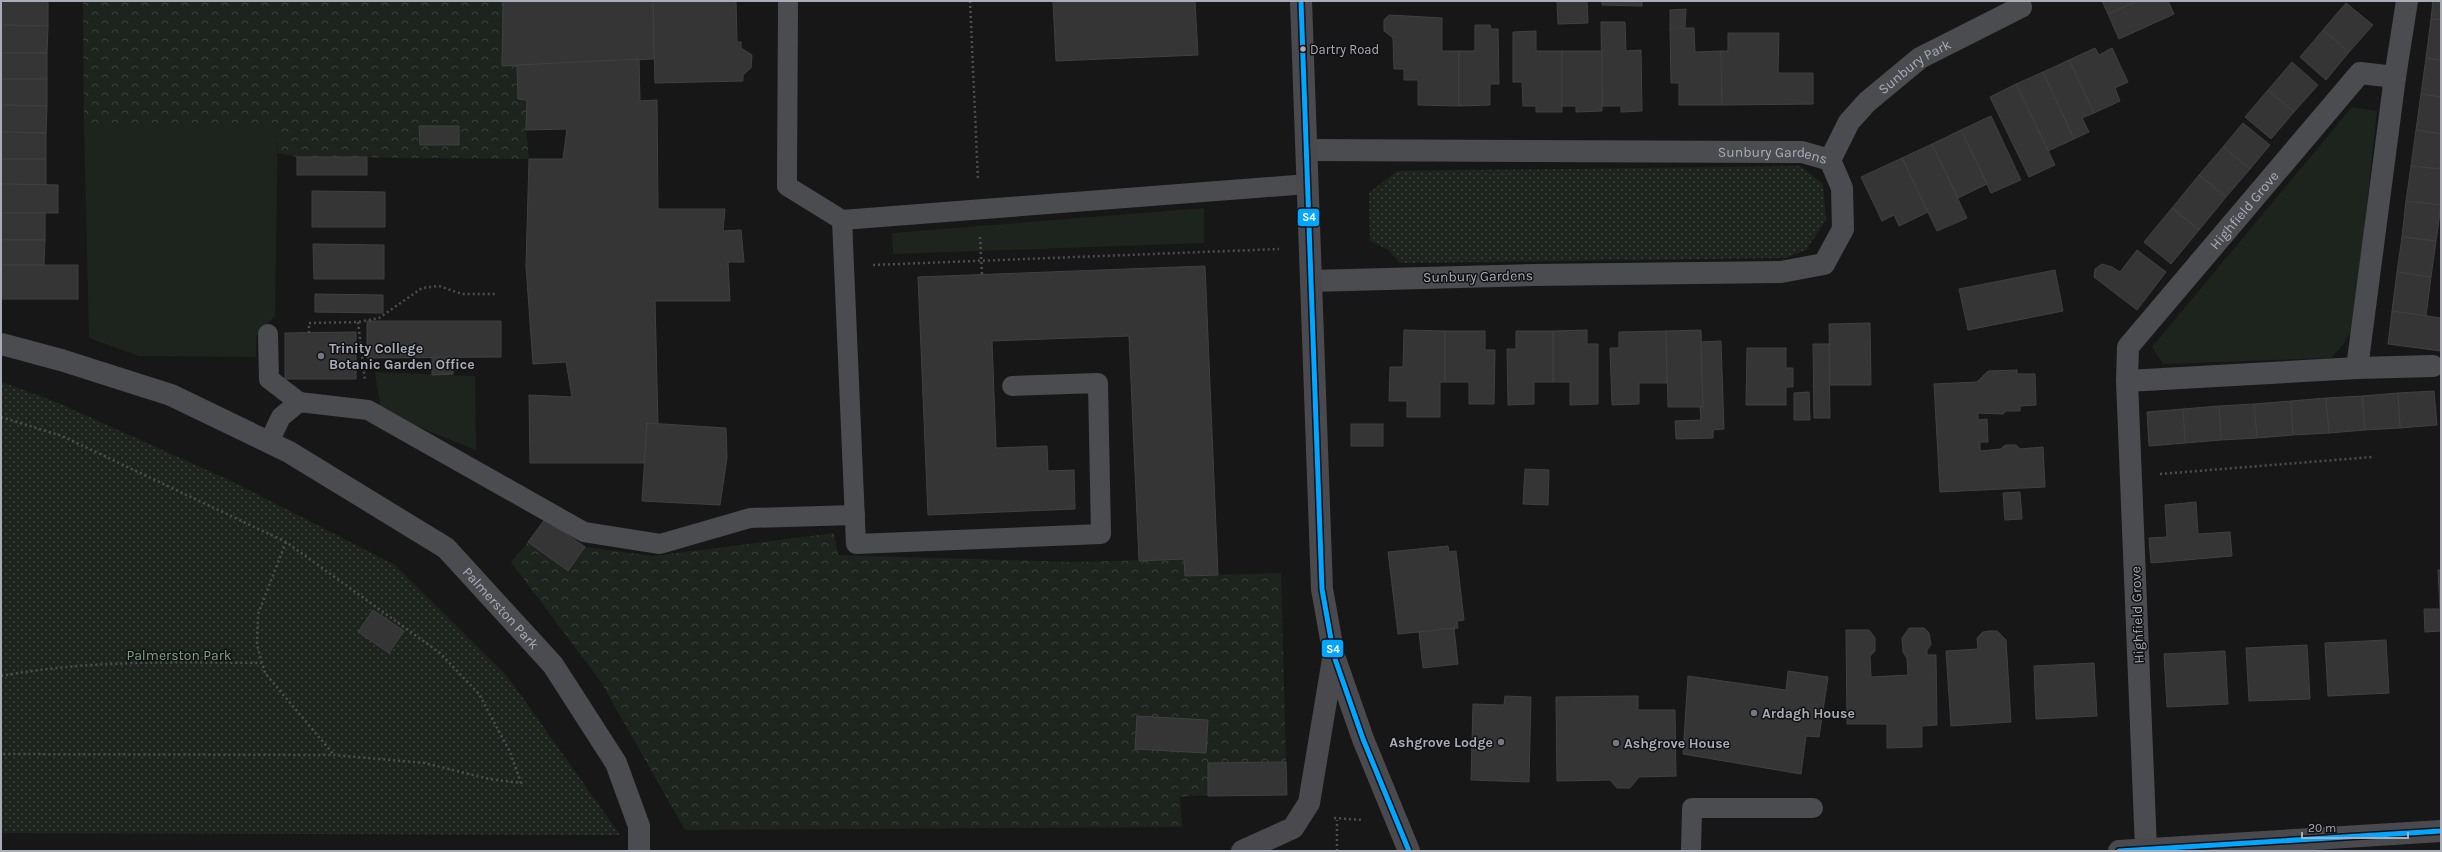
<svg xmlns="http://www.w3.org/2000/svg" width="2442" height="852" viewBox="0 0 2442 852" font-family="Karla,sans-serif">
	<defs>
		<pattern id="forest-crowns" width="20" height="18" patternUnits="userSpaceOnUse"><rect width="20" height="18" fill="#1d241e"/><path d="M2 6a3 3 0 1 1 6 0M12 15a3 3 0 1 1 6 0" fill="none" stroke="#3b413d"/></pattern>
		<pattern id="park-dots" width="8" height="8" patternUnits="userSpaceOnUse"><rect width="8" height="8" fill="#1d241e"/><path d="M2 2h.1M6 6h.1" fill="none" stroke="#3b413d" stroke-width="1.8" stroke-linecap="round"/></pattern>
	</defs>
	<rect width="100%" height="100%" fill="#171717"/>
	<g fill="#1d241e">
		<polygon points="2352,107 2377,111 2354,325 2344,344 2331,358 2163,364 2152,347"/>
		<polygon points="84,127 278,127 275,316 256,336 256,357 139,356 89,338"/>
		<polygon points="1204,208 1204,243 893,254 892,233"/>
		<polygon points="375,372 475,376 476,450 381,412"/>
	</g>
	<g fill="url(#forest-crowns)">
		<polygon points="83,1 503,1 502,65 517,65 527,100 526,130 529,159 297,157 278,153 278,127 84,127"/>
		<polygon points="834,533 838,555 1071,562 1184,559 1185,576 1281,573 1286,762 1208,763 1208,795 1180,797 1182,827 685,830 601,682 511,562 528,542 568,571 585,547 653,556"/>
	</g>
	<g fill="url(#park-dots)">
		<polygon points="1800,166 1823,184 1826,220 1806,250 1785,258 1400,263 1387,249 1370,241 1369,193 1397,171"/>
		<polygon points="1,382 56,402 233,482 395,565 508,677 620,835 1,833"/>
	</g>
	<g fill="#353536" stroke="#3f4043">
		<polygon points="1,1 48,1 48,26 1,25"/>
		<polygon points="503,1 653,1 654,59 502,66"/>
		<polygon points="653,1 736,1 737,42 741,42 741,48 752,55 751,68 743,75 743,81 655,83"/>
		<polygon points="1053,1 1195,1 1198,55 1056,61"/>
		<polygon points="1557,1 1587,1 1588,23 1558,24"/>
		<polygon points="1602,1 1642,1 1642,6 1602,5"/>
		<polygon points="2102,1 2137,1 2108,14"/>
		<polygon points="2137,1 2168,1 2174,14 2119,39 2108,14"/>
		<polygon points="2433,1 2441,1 2441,20 2431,19"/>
		<polygon points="2346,3 2373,25 2349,52 2323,30"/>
		<polygon points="1686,9 1685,27 1670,27 1670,10"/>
		<polygon points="1389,15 1442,18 1442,51 1459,51 1459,106 1418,105 1418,80 1404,80 1404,69 1394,69 1393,38 1384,31 1384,20"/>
		<polygon points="2431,19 2441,20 2441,60 2426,58"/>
		<polygon points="1601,22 1625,22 1626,51 1641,50 1642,111 1621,112 1621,106 1602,106"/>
		<polygon points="1,25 48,26 47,53 1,53"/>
		<polygon points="1475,25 1490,25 1491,29 1498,29 1499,84 1490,84 1490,105 1459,106 1459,51 1475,51"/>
		<polygon points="1670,28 1694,28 1695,52 1721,51 1722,105 1679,105 1679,83 1671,83"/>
		<polygon points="2323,30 2349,52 2326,80 2300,57"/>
		<polygon points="1536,31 1536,51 1562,51 1562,112 1536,112 1536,106 1523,106 1522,82 1513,82 1513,32"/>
		<polygon points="1728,33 1779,33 1778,73 1813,73 1813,104 1722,105 1721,51 1728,51"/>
		<polygon points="2095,48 2099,55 2112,48 2128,82 2115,88 2120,101 2094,113 2069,60"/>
		<polygon points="1562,51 1602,51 1602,111 1576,112 1576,106 1562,106"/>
		<rect x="1" y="53" width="46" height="26"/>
		<polygon points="2426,58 2441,60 2441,97 2421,94"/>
		<polygon points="639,59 640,101 657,100 658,209 725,209 723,231 741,230 744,262 728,262 730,301 655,301 658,424 647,423 644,463 530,463 529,395 572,397 566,362 533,364 526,266 529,159 563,159 567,129 526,130 527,100 518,99 517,65"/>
		<polygon points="2069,60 2094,113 2082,118 2089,132 2074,139 2043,72"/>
		<polygon points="2292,62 2318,85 2294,112 2268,90"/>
		<polygon points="2043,72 2074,139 2048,151 2016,84"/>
		<polygon points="1,79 47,79 47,106 1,105"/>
		<polygon points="2016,84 2055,165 2029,177 1990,97"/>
		<polygon points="2268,90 2294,112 2271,139 2245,117"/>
		<polygon points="2421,94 2441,97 2441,134 2416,130"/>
		<polygon points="1,105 47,106 46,133 1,132"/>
		<polygon points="1991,116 2021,180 1991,193 1961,130"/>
		<polygon points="2243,123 2270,145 2250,169 2223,147"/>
		<polygon points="419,126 459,126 459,145 420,145"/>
		<polygon points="1961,130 1987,184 1958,198 1932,144"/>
		<polygon points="2416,130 2441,134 2441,169 2411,166"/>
		<polygon points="1,132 46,133 46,159 1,159"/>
		<polygon points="1932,144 1967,218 1937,231 1902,158"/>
		<polygon points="2223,147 2250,169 2226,197 2199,175"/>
		<rect x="297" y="157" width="70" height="18"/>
		<polygon points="1902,158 1928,212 1899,226 1894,215 1882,221 1861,177"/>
		<polygon points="1,159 46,159 46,185 1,184"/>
		<polygon points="2411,166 2441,169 2441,205 2406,201"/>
		<polygon points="2199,175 2226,197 2199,230 2172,208"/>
		<polygon points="1,184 58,185 58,213 1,213"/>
		<polygon points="312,191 385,192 385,227 312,227"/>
		<polygon points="2406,201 2441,205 2436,241 2402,237"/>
		<polygon points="2172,208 2199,230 2171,264 2144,242"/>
		<rect x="1" y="213" width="44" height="27"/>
		<polygon points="2402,237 2436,241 2431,277 2397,272"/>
		<polygon points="1,240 45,240 44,265 1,265"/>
		<polygon points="313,244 384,245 384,279 314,279"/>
		<polygon points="2137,250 2166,272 2137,310 2094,277 2095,269 2102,264 2112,267 2120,272"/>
		<rect x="1" y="265" width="77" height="34"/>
		<polygon points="1205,266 1218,575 1185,576 1184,559 1139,561 1129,336 992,341 996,448 1047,446 1048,471 1074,470 1075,509 928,515 918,277"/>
		<polygon points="2055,270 2063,311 1968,330 1959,289"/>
		<polygon points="2397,272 2431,277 2426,316 2392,311"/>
		<polygon points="315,294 383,295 383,313 315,312"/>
		<polygon points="2392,311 2441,318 2441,351 2388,344"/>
		<polygon points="367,321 501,321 501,357 367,358"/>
		<polygon points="1870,323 1871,385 1830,385 1829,324"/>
		<polygon points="1404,330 1445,331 1445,382 1440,382 1440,417 1407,417 1407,401 1389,401 1390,367 1403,367"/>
		<polygon points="1587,330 1587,344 1598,344 1598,404 1570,405 1570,382 1553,382 1553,331"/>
		<polygon points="1701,330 1703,407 1668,407 1666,331"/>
		<polygon points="1445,331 1485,331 1485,350 1495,350 1494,404 1469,404 1469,382 1445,382"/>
		<polygon points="1516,331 1553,331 1553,382 1534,382 1534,404 1508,405 1507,349 1516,349"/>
		<polygon points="1666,331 1667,383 1639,383 1639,404 1612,405 1610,348 1619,348 1619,332"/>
		<polygon points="356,332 356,379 285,379 285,333"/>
		<polygon points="1721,341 1724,429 1713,430 1713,438 1676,439 1675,421 1701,420 1700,407 1703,407 1701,342"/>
		<polygon points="1813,344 1829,344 1830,418 1814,418"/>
		<polygon points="1747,348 1786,348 1786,368 1793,368 1793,387 1786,387 1786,405 1746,405"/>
		<polygon points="432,357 453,357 453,374 432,375"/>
		<polygon points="2017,370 2017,374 2035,374 2036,405 2020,406 2020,411 2006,411 2003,414 1978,413 1978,420 1987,419 1988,442 1980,442 1980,451 2001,449 2005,445 2016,445 2020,449 2043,447 2045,487 1940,492 1934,384 1977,382 1988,371"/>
		<polygon points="2434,391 2437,425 2400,428 2398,393"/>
		<polygon points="1809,392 1810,420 1794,420 1794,393"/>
		<polygon points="2398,393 2400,428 2365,430 2362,396"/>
		<polygon points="2362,396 2365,430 2329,433 2326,398"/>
		<polygon points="2326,398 2329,433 2293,435 2291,401"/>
		<polygon points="2291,401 2293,435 2257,438 2254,404"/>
		<polygon points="2254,404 2257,438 2221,440 2219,406"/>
		<polygon points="2219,406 2221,440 2185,443 2183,409"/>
		<polygon points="2183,409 2185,443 2149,446 2147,412"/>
		<polygon points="647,423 726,428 727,458 720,505 642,501"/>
		<rect x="1351" y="424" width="32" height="22"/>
		<polygon points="1525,469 1549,470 1548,505 1523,504"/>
		<polygon points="2020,492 2022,519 2005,520 2003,493"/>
		<polygon points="2196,502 2198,534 2230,532 2232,556 2151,563 2149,538 2167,537 2165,505"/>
		<polygon points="545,519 585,547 568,571 528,542"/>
		<polygon points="1448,546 1449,552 1456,551 1464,620 1457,621 1458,628 1398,634 1388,552"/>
		<polygon points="2438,570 2441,570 2441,631 2425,632 2424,609 2440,609"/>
		<polygon points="373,610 404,631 389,653 358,632"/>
		<polygon points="1454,628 1458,664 1423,668 1419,632"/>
		<polygon points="1909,628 1924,628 1929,633 1931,645 1927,650 1927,655 1936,655 1937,725 1922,726 1922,747 1887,748 1887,724 1847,724 1846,630 1869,630 1875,638 1875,651 1870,656 1871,677 1908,675 1907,658 1903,652 1902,638"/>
		<polygon points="1989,631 1997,631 2006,640 2011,722 1951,726 1946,651 1978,649 1977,638 1983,632"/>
		<polygon points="2386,640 2389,693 2328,696 2325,643"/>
		<polygon points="2307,645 2310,699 2249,701 2246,648"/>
		<polygon points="2225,651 2228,704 2167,707 2164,654"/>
		<polygon points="2094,663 2097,716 2036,719 2034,666"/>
		<polygon points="1788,671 1828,677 1819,737 1806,736 1801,774 1683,754 1688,676 1786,690"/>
		<polygon points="1505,696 1531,697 1529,782 1471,780 1473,704 1504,705"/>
		<polygon points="1638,696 1638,710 1675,710 1676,776 1639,777 1630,788 1617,788 1610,780 1557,781 1556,697"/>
		<polygon points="1137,716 1208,720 1206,753 1135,749"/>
		<polygon points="1286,762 1287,795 1208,796 1208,763"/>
	</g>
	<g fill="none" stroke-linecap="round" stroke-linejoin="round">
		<g stroke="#4d4e52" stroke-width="2.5" stroke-dasharray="2 3" stroke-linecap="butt">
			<polyline points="970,1 978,180"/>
			<polyline points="980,237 982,275"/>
			<polyline points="873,265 1279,249"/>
			<polyline points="358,322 365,381"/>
			<polyline points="309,333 309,323 358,322 379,318 422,288 439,286 462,294 497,294"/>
			<polyline points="364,366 432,366"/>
			<polyline points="1,417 62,436 286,542 440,653 479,694 510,752 521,783 489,779 425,763 334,755 1,754"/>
			<polyline points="2160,474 2372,457"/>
			<polyline points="286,542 258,614 257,645 265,673 334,755"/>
			<path d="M1,676C87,660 175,662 262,663"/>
			<polyline points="1334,818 1364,820"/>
			<polyline points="1337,851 1337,820"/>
		</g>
		<g stroke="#4b4c50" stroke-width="20">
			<polyline points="788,1 787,186 842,220 856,544 1101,534 1098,383 1012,386"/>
			<polyline points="842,220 1308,184"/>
			<polyline points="268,334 269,379 299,402"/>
			<polyline points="269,442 281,417 299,402 368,410 584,532 660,544 750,518 855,515"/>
			<polyline points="1691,851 1692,808 1813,808"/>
		</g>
		<g stroke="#4b4c50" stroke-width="22">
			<path id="s1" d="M1307,150L1802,152L1830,160L1842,188L1843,229L1824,264L1781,272L1533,275L1311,281"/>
			<path id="s2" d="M1830,160L1849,122L1867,102L1920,58L2021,7L2018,1"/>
			<path id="s3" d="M1,344L61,360L171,395L289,452L446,548L553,665L616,763L639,826V851"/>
			<polyline points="2357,368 2395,77 2407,1"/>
			<polyline points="2127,381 2357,368 2433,366"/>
			<path id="s4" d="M2146,849L2127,381L2128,347L2360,73L2395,77"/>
		</g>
		<g stroke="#4a4a4e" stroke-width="22">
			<polyline points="1301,1 1322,589 1334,656 1363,739 1409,851"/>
			<polyline points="1242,851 1293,828 1309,803 1333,659"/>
			<polyline points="2119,851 2441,831"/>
		</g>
		<defs>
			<g id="bus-1">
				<polyline points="1301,1 1322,589 1334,656 1363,739 1409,851"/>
				<polyline points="2119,851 2441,831"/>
			</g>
		</defs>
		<use href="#bus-1" stroke="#111113" stroke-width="8"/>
		<use href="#bus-1" stroke="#00a6ff" stroke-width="5"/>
	</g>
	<circle fill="#a8adb8" stroke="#111113" stroke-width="1.5" cx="1303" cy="49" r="3.5"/>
	<g fill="#757880" stroke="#111113" stroke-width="1.5">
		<circle cx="321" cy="356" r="4"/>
		<circle cx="1754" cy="713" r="4"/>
		<circle cx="1501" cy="742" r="4"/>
		<circle cx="1616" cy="743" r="4"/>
	</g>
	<g text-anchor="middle" stroke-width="3" stroke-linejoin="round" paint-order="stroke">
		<g font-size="13" fill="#a8adb8" stroke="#111113" text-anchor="start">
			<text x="1310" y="54">Dartry Road</text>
		</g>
		<g font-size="14" fill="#a8adb8" stroke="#111113">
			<text dy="5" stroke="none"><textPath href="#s2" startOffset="129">Sunbury Park</textPath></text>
			<text dy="5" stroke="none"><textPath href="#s1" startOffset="466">Sunbury Gardens</textPath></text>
			<text dy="5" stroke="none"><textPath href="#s4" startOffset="682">Highfield Grove</textPath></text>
			<text transform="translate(1478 276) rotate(-1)" y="5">Sunbury Gardens</text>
			<text dy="5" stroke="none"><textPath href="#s3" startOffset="574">Palmerston Park</textPath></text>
			<text transform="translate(2137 615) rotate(-92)" y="5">Highfield Grove</text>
		</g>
		<g font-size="14" font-weight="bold" fill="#a8adb8" stroke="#111113" text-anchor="start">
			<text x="329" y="353">Trinity College<tspan x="329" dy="16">Botanic Garden Office</tspan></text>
			<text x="1762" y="718">Ardagh House</text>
			<text x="1493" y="747" text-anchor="end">Ashgrove Lodge</text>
			<text x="1624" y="748">Ashgrove House</text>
		</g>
		<g font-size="14" fill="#7fa381" stroke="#111113">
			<text x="179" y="660">Palmerston Park</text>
		</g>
	</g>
	<g stroke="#111113" stroke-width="1.5">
		<rect x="1297" y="208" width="23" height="19" rx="4" fill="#00a6ff"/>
		<rect x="1321" y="639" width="23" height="19" rx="4" fill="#00a6ff"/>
	</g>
	<g font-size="11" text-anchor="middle" font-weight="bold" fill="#fff">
		<text x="1309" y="221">S4</text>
		<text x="1333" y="653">S4</text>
	</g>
	<rect width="2442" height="852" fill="none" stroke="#a8adb8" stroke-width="4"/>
	<path d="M2302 832v6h106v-6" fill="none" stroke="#a8adb8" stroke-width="2"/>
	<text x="2308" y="832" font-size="12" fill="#a8adb8" stroke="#111113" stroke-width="3" paint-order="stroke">20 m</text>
</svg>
